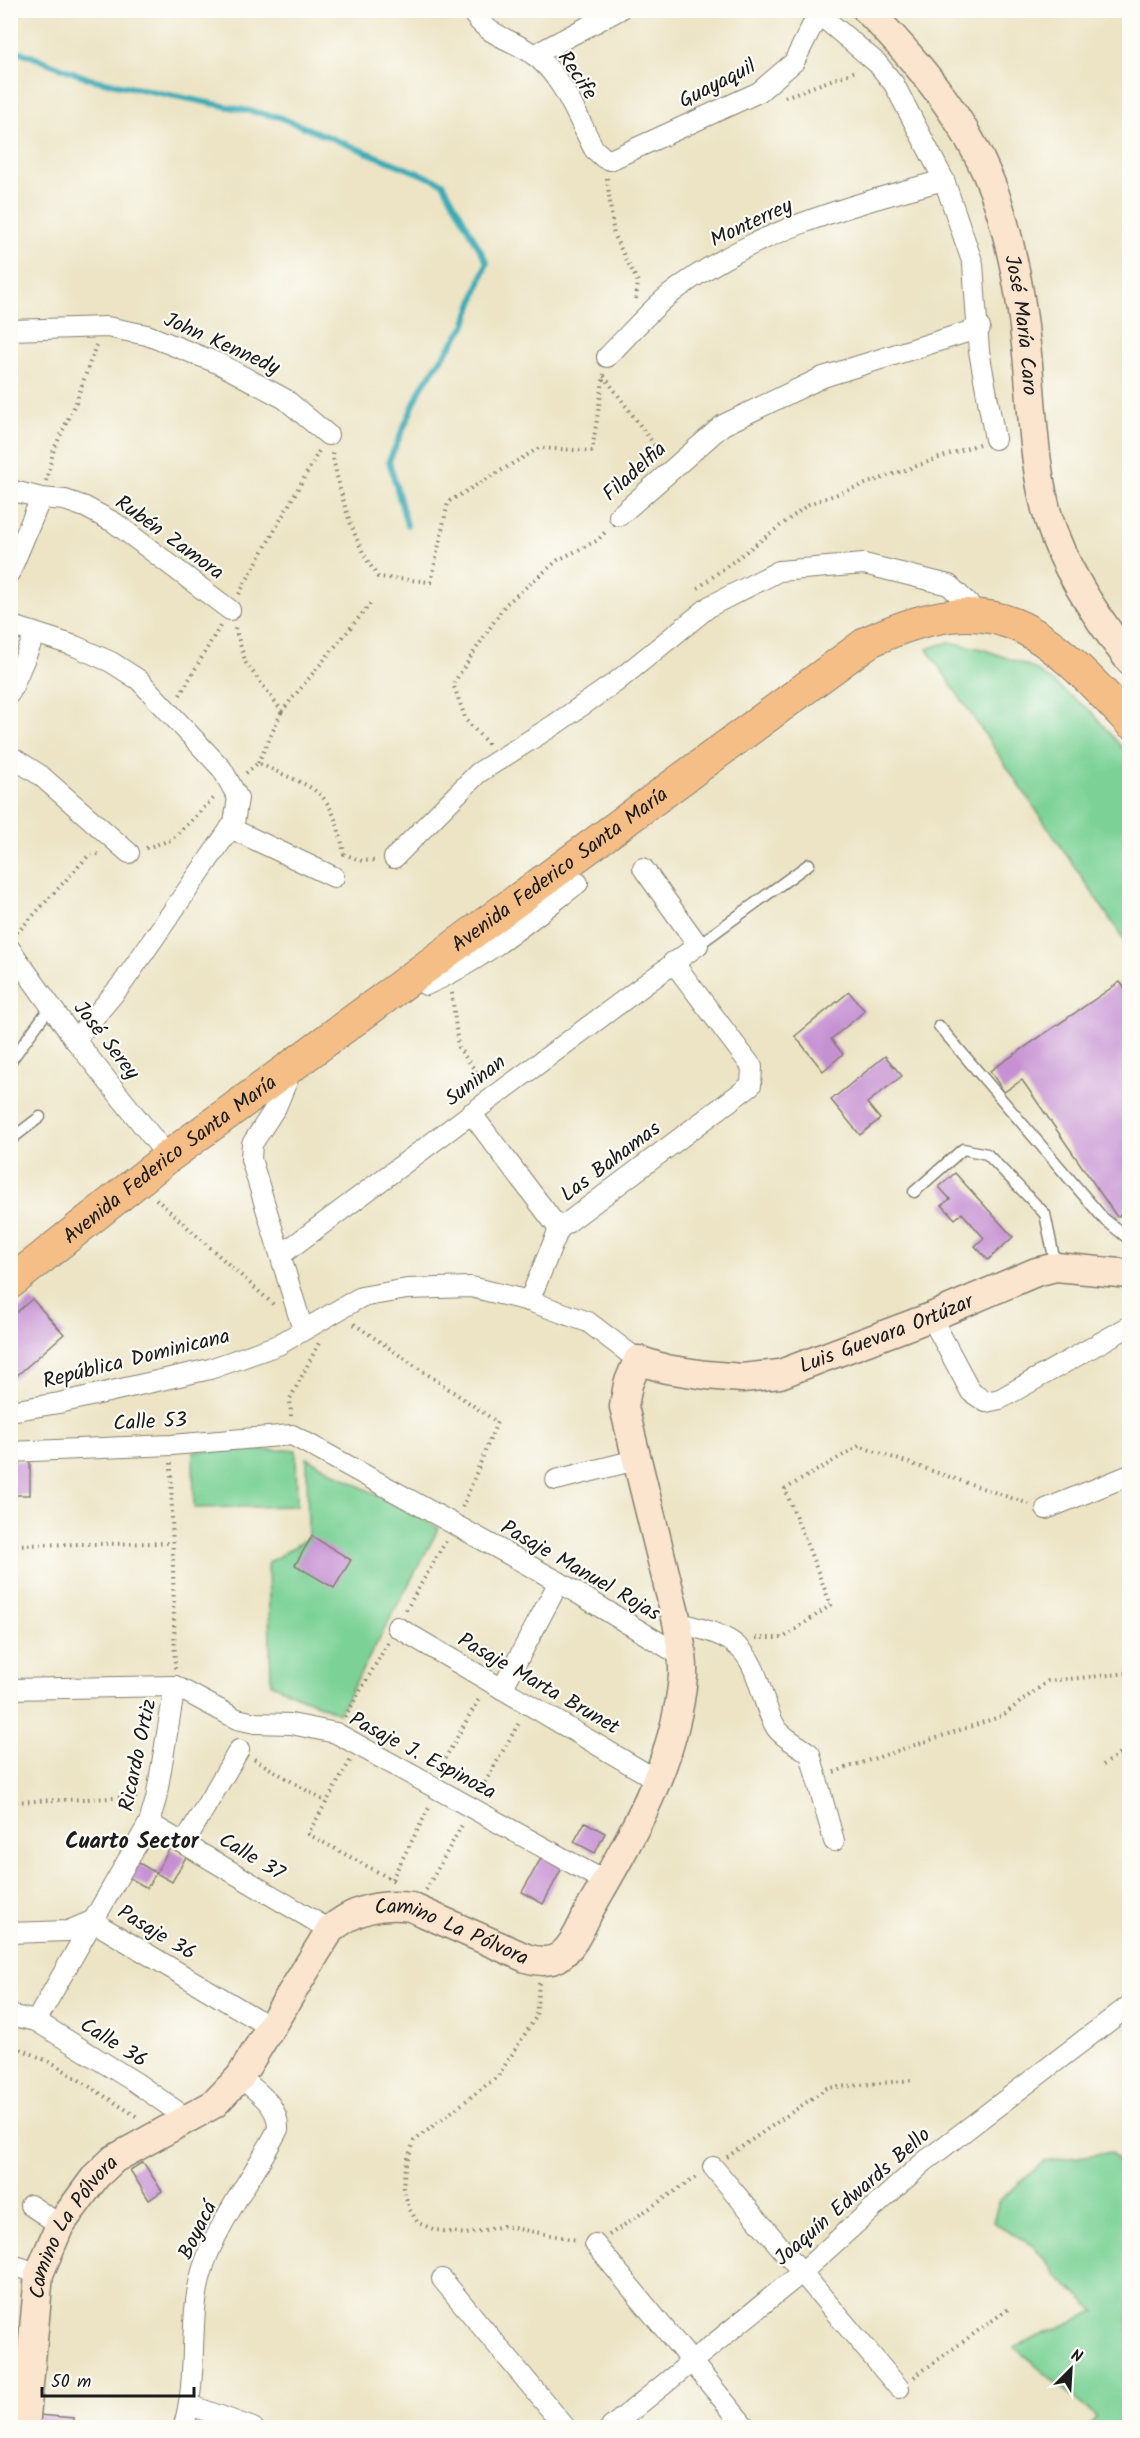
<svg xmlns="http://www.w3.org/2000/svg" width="1140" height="2438" viewBox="0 0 1140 2438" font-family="Kalam,sans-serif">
	<rect width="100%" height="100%" fill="#fdfcf7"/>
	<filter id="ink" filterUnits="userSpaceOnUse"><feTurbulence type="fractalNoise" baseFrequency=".0167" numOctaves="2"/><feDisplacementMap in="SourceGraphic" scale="12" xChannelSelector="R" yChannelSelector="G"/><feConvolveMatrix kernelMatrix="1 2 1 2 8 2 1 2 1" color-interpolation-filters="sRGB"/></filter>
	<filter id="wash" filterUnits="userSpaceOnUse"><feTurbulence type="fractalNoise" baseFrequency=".008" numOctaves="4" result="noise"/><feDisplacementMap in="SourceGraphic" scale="24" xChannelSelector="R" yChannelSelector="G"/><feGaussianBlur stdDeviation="1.35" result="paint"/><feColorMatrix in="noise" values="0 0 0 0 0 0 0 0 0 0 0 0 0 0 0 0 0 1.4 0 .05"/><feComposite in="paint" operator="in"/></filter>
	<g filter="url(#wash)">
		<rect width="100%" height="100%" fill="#ece4c5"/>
		<g fill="#7bd296" stroke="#4c7759" stroke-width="1.5">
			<polygon points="949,642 982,649 1032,667 1091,711 1129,756 1129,947 927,649"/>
			<polygon points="296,1450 297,1506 194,1508 193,1451"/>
			<polygon points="307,1458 439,1528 339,1713 271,1684 268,1563 308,1538"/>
			<polygon points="1111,2152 1129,2174 1129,2427 1088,2427 1096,2417 1014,2347 1096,2311 1059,2278 1035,2247 993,2222 999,2201 1044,2162"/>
		</g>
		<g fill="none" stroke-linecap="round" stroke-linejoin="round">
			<g stroke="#39aab5" stroke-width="6">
				<polyline points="1119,10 1130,30"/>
				<polyline points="10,48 90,79 279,117 443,183 487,262 465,326 422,386 389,461 407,525"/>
			</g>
		</g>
		<g id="blocks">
			<g fill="#c691d3">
				<polygon points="1120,982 1130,995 1130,1209 1117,1217 1022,1080 1004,1092 990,1071"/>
				<polygon points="849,992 865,1011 831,1039 843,1054 823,1071 795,1036"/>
				<polygon points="885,1056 902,1076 867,1103 880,1119 860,1135 831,1100"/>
				<polygon points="955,1173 1013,1237 988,1260 975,1246 984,1238 962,1213 955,1219 942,1205 950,1199 939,1187"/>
				<polygon points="32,1299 64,1334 13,1379 10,1376 10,1318"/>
				<rect x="10" y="1461" width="20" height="34"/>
				<polygon points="312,1536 351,1560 334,1588 295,1565"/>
				<polygon points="585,1822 605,1833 595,1853 574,1842"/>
				<polygon points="170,1848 186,1857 172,1882 156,1873"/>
				<polygon points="544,1853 564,1864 543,1904 522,1892"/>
				<polygon points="136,1861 156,1873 147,1888 128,1877"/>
				<polygon points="143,2162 162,2191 149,2200 130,2170"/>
				<polygon points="38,2415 74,2418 73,2428 37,2428"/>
			</g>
		</g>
	</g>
	<g filter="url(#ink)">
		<use href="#blocks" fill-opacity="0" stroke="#848070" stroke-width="1.5"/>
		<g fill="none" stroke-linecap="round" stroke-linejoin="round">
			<defs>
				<g id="lane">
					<polyline points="698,945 809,864"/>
					<polyline points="939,1026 1103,1218 1130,1240"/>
					<polyline points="10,1062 51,1006"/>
					<polyline points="10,1140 40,1117"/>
					<polyline points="914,1192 963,1149 987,1154 1045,1214 1056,1267"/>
				</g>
				<g id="street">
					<path d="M471,10C485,36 513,39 534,55C563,76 578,119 594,149L604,158L610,160L759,92L794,62L820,10"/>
					<polyline points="819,14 877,63 894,84 944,180 973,264 979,351 995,439"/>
					<polyline points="534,55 619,10"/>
					<polyline points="10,330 107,327 147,335 220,364 285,399 328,435"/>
					<path d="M607,357C627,337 646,314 668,296C747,233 848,206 944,180"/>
					<polyline points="10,490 41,498 65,500 85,507 115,523 230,610"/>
					<polyline points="619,516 723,425 823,377 980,328"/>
					<polyline points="10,572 41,498"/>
					<polyline points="10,625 75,646 111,662 139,680 222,769 238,798 234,823 122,984 75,1040"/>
					<polyline points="10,693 35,634"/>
					<polyline points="10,756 40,775 129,853"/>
					<polyline points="230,828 334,877"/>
					<polyline points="394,858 478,773 554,725 616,682 710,606 779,571 864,564 949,585 979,614"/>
					<polyline points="10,949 75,1040 168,1157"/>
					<path d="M415,976L426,985C482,961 530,920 578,883"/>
					<polyline points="292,1069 276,1107 252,1144 251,1159 303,1330"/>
					<polyline points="471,1113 559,1229"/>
					<polyline points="281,1255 698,945 643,868"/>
					<polyline points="529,1301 559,1229 751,1085 752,1067 673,962"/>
					<polyline points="931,1317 971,1392 986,1402 1000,1399 1130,1326"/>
					<polyline points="10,1411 59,1403 210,1369 278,1345 361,1297 407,1289 471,1287 529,1301 588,1322 638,1360"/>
					<polyline points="10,1452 171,1445 292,1435 559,1582 683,1657"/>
					<polyline points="556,1480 636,1460"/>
					<polyline points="1046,1509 1130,1475"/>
					<path d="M677,1622C696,1628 721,1632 737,1646C761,1665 760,1704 777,1729C786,1740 799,1745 810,1754L834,1841"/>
					<polyline points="397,1627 657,1780"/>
					<polyline points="10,1689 175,1686 237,1719 255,1723 291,1724 336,1733 606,1882"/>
					<polyline points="502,1689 559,1582"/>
					<polyline points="149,1823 330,1930"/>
					<polyline points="184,1843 239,1750"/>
					<polyline points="10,1933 68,1931 92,1921 270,2027"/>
					<polyline points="10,2015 36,2021 135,2082 188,2119"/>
					<polyline points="36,2021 149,1823 156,1799 175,1686"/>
					<polyline points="713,2167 899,2388"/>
					<polyline points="30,2205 60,2225"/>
					<polyline points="595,2244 746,2428"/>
					<polyline points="10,2264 39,2274"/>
					<polyline points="442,2279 566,2428"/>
					<polyline points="190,2405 253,2428"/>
					<path d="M183,2428C200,2375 186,2317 204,2265C218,2222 257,2171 278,2129C279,2105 257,2092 240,2077"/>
					<polyline points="610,2428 800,2274 924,2162 1130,2005"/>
				</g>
				<g id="secondary">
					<path id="s1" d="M867,10C925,69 979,135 1002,216C1014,259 1022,302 1026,345C1033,404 1032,463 1049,520C1064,569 1099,621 1130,661"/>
					<path id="s2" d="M25,2428L39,2274L60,2225L96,2176L114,2159L214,2104L240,2077L330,1930C354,1909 380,1903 411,1907L526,1958C536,1961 547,1963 557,1958C573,1949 582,1925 590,1909C631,1838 676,1761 683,1676C684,1658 680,1640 677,1622L624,1407L628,1384L638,1360L666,1369L706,1375L742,1378L780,1374L931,1317L1036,1272L1056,1267L1130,1274"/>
				</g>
				<g id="primary">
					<path id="s3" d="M10,1283L168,1157L868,642C997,582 1042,628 1130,722"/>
				</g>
			</defs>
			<use href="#lane" stroke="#848070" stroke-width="13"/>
			<use href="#street" stroke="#848070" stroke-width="22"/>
			<use href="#secondary" stroke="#848070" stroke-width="31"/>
			<use href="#primary" stroke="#848070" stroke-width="34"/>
			<g stroke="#848070" stroke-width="4" stroke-dasharray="1.5 4.5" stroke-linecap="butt">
				<polyline points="785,97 856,71"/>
				<polyline points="607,178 614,236 638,282 636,299"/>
				<polyline points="604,376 661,454"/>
				<path d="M332,453C341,497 352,540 378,577L431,582L448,502L539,448L592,451L604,374"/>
				<polyline points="46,481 54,449 76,402 96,345"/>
				<polyline points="698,588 809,504 979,444"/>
				<polyline points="239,594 319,451"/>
				<polyline points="235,628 246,663 282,711 371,603"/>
				<polyline points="180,695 220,626"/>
				<polyline points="488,744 466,720 453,684 505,605 558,560 598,540 607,530"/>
				<polyline points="258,763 282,711"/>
				<path d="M246,773L258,763C317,791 331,785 344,854L362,861L377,860"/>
				<polyline points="146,848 171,840 216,796"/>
				<polyline points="17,933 89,855 101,854"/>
				<polyline points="452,993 458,1047 484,1082"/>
				<polyline points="156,1199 275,1306"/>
				<polyline points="354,1324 497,1422 462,1508"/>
				<polyline points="291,1416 290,1399 319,1343"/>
				<polyline points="171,1463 175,1669"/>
				<polyline points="10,1545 171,1543"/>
				<polyline points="406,1610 446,1541"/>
				<polyline points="756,1638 783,1638 831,1605 785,1489 859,1446 1029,1504"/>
				<polyline points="345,1717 388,1643"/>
				<polyline points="254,1759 326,1802"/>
				<polyline points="350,1761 308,1834 396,1882"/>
				<polyline points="1103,1765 1130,1747"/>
				<polyline points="439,1769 480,1697"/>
				<polyline points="834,1772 1002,1716 1048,1681 1130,1673"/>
				<polyline points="479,1793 520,1721"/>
				<polyline points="10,1802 137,1797"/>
				<polyline points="392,1879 430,1806"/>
				<polyline points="426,1890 463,1823"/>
				<polyline points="539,1983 536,2017 498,2076 414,2141 405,2167 403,2188 410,2210 418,2223 436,2230 466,2234 503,2226 577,2240"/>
				<polyline points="10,2044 54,2064 139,2118"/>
				<polyline points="727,2157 827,2088 914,2080"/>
				<polyline points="609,2235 698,2176"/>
				<polyline points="914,2377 1011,2307"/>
			</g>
			<use href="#lane" stroke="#fff" stroke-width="10"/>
			<use href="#street" stroke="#fff" stroke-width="20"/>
			<use href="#secondary" stroke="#fbe5cf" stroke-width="28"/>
			<use href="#primary" stroke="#f6be87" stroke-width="32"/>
		</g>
	</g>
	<g text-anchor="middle" stroke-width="4.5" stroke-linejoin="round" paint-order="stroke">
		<g font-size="21" fill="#1c1c1c" stroke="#fdfcf7">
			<text transform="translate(578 75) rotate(56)" y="7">Recife</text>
			<text transform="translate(717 83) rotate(-27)" y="7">Guayaquil</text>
			<text transform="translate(751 222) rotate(-25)" y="7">Monterrey</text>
			<text dy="7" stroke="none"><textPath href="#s1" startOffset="360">José María Caro</textPath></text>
			<text transform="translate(222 343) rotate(24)" y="7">John Kennedy</text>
			<text transform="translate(634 471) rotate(-42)" y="7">Filadelfia</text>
			<text transform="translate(170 537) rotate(36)" y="7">Rubén Zamora</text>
			<text dy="7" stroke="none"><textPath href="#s3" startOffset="688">Avenida Federico Santa María</textPath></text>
			<text transform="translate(107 1040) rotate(52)" y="7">José Serey</text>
			<text transform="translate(475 1080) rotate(-37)" y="7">Suninan</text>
			<text dy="7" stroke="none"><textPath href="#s3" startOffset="202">Avenida Federico Santa María</textPath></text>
			<text transform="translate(610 1161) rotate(-37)" y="7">Las Bahamas</text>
			<text dy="7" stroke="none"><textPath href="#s2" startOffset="1758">Luis Guevara Ortúzar</textPath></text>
			<text transform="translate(136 1358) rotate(-14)" y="7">República Dominicana</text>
			<text transform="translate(150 1421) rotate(-3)" y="7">Calle 53</text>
			<text transform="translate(581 1570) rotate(30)" y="7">Pasaje Manuel Rojas</text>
			<text transform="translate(539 1683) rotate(30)" y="7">Pasaje Marta Brunet</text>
			<text transform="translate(137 1755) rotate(-78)" y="7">Ricardo Ortiz</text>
			<text transform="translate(423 1755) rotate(28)" y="7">Pasaje J. Espinoza</text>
			<text transform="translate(252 1856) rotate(31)" y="7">Calle 37</text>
			<text transform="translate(157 1932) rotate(31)" y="7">Pasaje 36</text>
			<text dy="7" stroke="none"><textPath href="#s2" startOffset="750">Camino La Pólvora</textPath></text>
			<text transform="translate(114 2042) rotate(32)" y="7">Calle 36</text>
			<text transform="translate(852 2196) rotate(-41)" y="7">Joaquín Edwards Bello</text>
			<text transform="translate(197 2230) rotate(-64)" y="7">Boyacá</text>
			<text dy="7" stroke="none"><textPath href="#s2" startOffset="212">Camino La Pólvora</textPath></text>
		</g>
		<g font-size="22" font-weight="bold" fill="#1c1c1c" stroke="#fdfcf7">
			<text x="132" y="1848">Cuarto Sector</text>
		</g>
	</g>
	<rect width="1140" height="2438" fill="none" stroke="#fdfcf7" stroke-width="36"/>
	<g transform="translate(1071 2369) rotate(24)" stroke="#fdfcf7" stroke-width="4.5" paint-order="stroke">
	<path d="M0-4.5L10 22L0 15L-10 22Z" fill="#1c1c1c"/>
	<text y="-9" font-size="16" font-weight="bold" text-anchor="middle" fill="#1c1c1c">N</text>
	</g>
	<path d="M42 2387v9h152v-9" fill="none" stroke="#1c1c1c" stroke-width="3"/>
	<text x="51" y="2387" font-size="18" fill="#1c1c1c" stroke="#fdfcf7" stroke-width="4.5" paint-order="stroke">50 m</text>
</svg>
